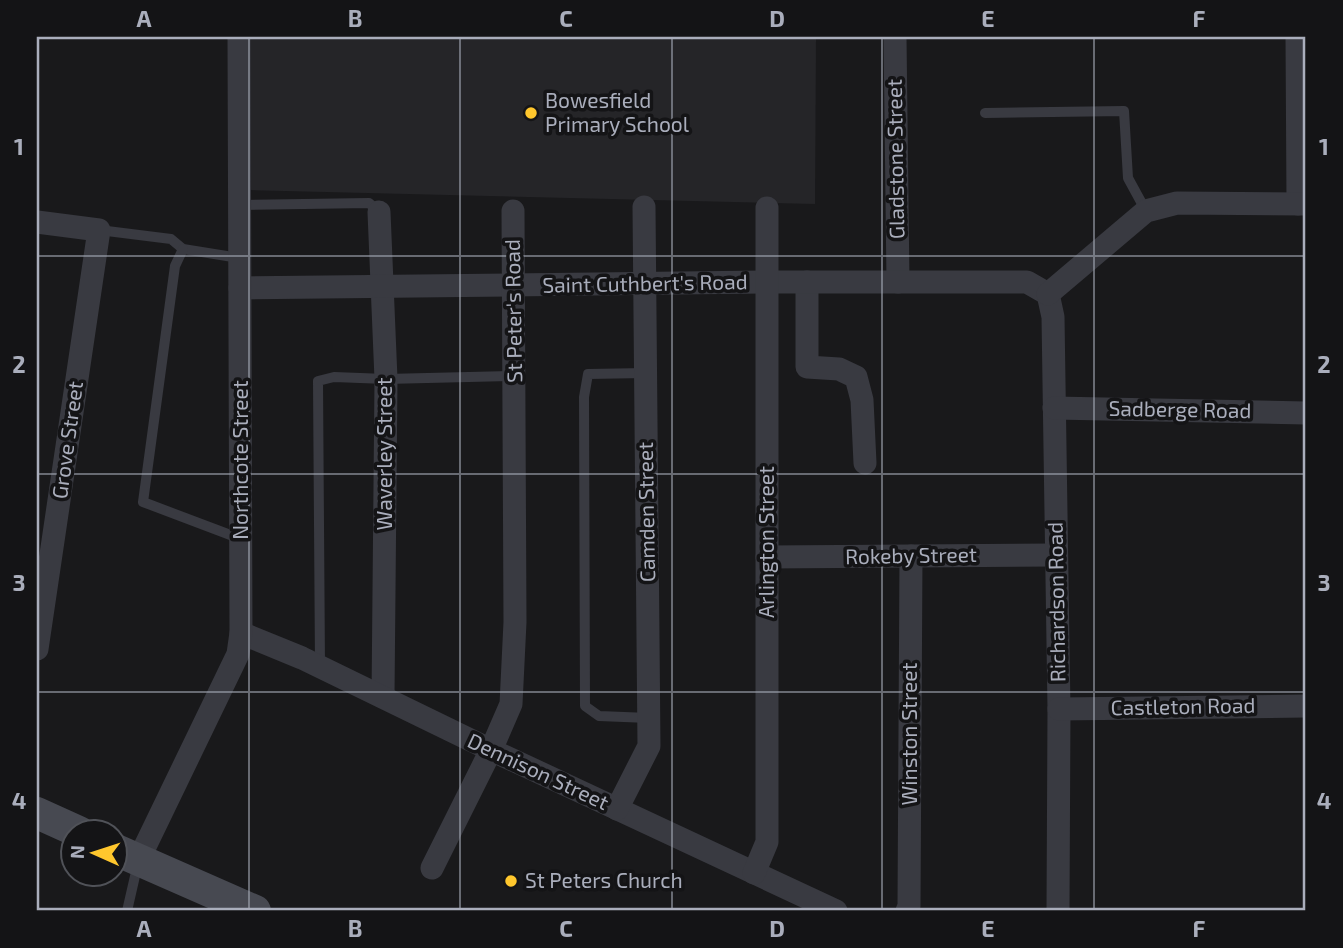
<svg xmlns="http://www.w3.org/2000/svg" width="1343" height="948" viewBox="0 0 1343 948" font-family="'Exo 2',sans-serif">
	<rect width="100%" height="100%" fill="#19191b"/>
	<polygon fill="#252528" points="245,37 816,37 815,204 247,190"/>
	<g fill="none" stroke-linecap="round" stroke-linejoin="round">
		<g stroke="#393a41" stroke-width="10">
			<polyline points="985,113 1124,111 1128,178 1146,211"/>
			<polyline points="240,205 369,203 379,212"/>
			<polyline points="99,230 171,239 183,249 239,258"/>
			<polyline points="183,249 175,266 143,502 241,539"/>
			<polyline points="646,373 588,374 584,397 585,706 599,716 649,718"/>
			<polyline points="320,667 318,381 334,377 386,379 514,376"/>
			<polyline points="127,911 138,863"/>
		</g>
		<g stroke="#393a41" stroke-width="23">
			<polyline points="895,37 898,282"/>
			<polyline points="1297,37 1298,204"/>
			<polyline points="379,212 386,379 383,697"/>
			<polyline points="37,222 99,230 37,649"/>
			<polyline points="807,282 807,367 839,369 856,377 862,400 865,463"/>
			<polyline points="240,288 767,282 1027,282 1048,294"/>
			<polyline points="1048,294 1053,317 1059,709 1058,911"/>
			<polyline points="1048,294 1146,211 1177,203 1306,204"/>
			<polyline points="1054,408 1306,413"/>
			<polyline points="767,557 1055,555"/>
			<polyline points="241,633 302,658 491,750 836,911"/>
			<polyline points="1059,709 1306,706"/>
			<polyline points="617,809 649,746 644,207"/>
			<polyline points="138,861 238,654 241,633 239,37"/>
			<polyline points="432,868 491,750 511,704 515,622 513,211"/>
			<polyline points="754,873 767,842 767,208"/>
			<polyline points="907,911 909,906 911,556"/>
		</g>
		<g stroke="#474951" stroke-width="32">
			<polyline points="37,813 79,832"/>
			<polyline points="116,850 255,911"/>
		</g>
	</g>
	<path fill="none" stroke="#aaaebc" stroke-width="2" stroke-opacity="0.55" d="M249,37V911M460,37V911M672,37V911M882,37V911M1094,37V911M37,256H1306M37,474H1306M37,692H1306"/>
	<g fill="#ffc72d" stroke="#141416" stroke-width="2.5">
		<circle cx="531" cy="113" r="7"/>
		<circle cx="511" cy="881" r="7"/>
	</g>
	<g text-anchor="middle" stroke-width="7" stroke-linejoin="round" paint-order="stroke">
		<g font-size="21" fill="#aaaebc" stroke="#141416" text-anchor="start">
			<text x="545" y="108">Bowesfield<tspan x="545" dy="24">Primary School</tspan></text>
			<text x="525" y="888">St Peters Church</text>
		</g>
		<g font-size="21" fill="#aaaebc" stroke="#141416">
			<text transform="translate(896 159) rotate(-91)" y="7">Gladstone Street</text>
			<text transform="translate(645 284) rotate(-1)" y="7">Saint Cuthbert's Road</text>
			<text transform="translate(514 311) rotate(-91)" y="7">St Peter's Road</text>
			<text transform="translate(1180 410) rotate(1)" y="7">Sadberge Road</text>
			<text transform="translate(68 440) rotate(-82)" y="7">Grove Street</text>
			<text transform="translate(385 454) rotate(-90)" y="7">Waverley Street</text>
			<text transform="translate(241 460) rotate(-90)" y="7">Northcote Street</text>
			<text transform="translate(647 512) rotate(-91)" y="7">Camden Street</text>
			<text transform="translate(767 542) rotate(-90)" y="7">Arlington Street</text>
			<text transform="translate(911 556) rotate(-1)" y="7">Rokeby Street</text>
			<text transform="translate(1057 602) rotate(-91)" y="7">Richardson Road</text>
			<text transform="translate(1183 707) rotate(-1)" y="7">Castleton Road</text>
			<text transform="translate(910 734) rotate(-90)" y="7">Winston Street</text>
			<text transform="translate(538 772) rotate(25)" y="7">Dennison Street</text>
		</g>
	</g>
	<rect width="1343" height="948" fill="none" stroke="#141416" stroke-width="77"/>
	<g transform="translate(94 853) rotate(273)"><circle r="33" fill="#141416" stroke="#505258" stroke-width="2"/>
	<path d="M0-5L12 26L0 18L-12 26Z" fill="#ffc72d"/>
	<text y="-10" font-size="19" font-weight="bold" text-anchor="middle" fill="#aaaebc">N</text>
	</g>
	<rect x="38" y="38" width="1266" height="871" fill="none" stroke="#aaaebc" stroke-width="2.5"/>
	<g font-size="23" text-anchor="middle" font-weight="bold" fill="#aaaebc">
		<text x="144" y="27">A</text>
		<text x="355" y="27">B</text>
		<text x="566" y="27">C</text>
		<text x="777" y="27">D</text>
		<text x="988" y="27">E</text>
		<text x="1199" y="27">F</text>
		<text x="19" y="155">1</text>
		<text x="1324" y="155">1</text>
		<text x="19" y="373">2</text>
		<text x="1324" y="373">2</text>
		<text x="19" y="591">3</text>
		<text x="1324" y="591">3</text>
		<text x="19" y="809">4</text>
		<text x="1324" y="809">4</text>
		<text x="144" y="937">A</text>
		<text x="355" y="937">B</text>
		<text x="566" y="937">C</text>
		<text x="777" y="937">D</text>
		<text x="988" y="937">E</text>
		<text x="1199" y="937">F</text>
	</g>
</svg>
